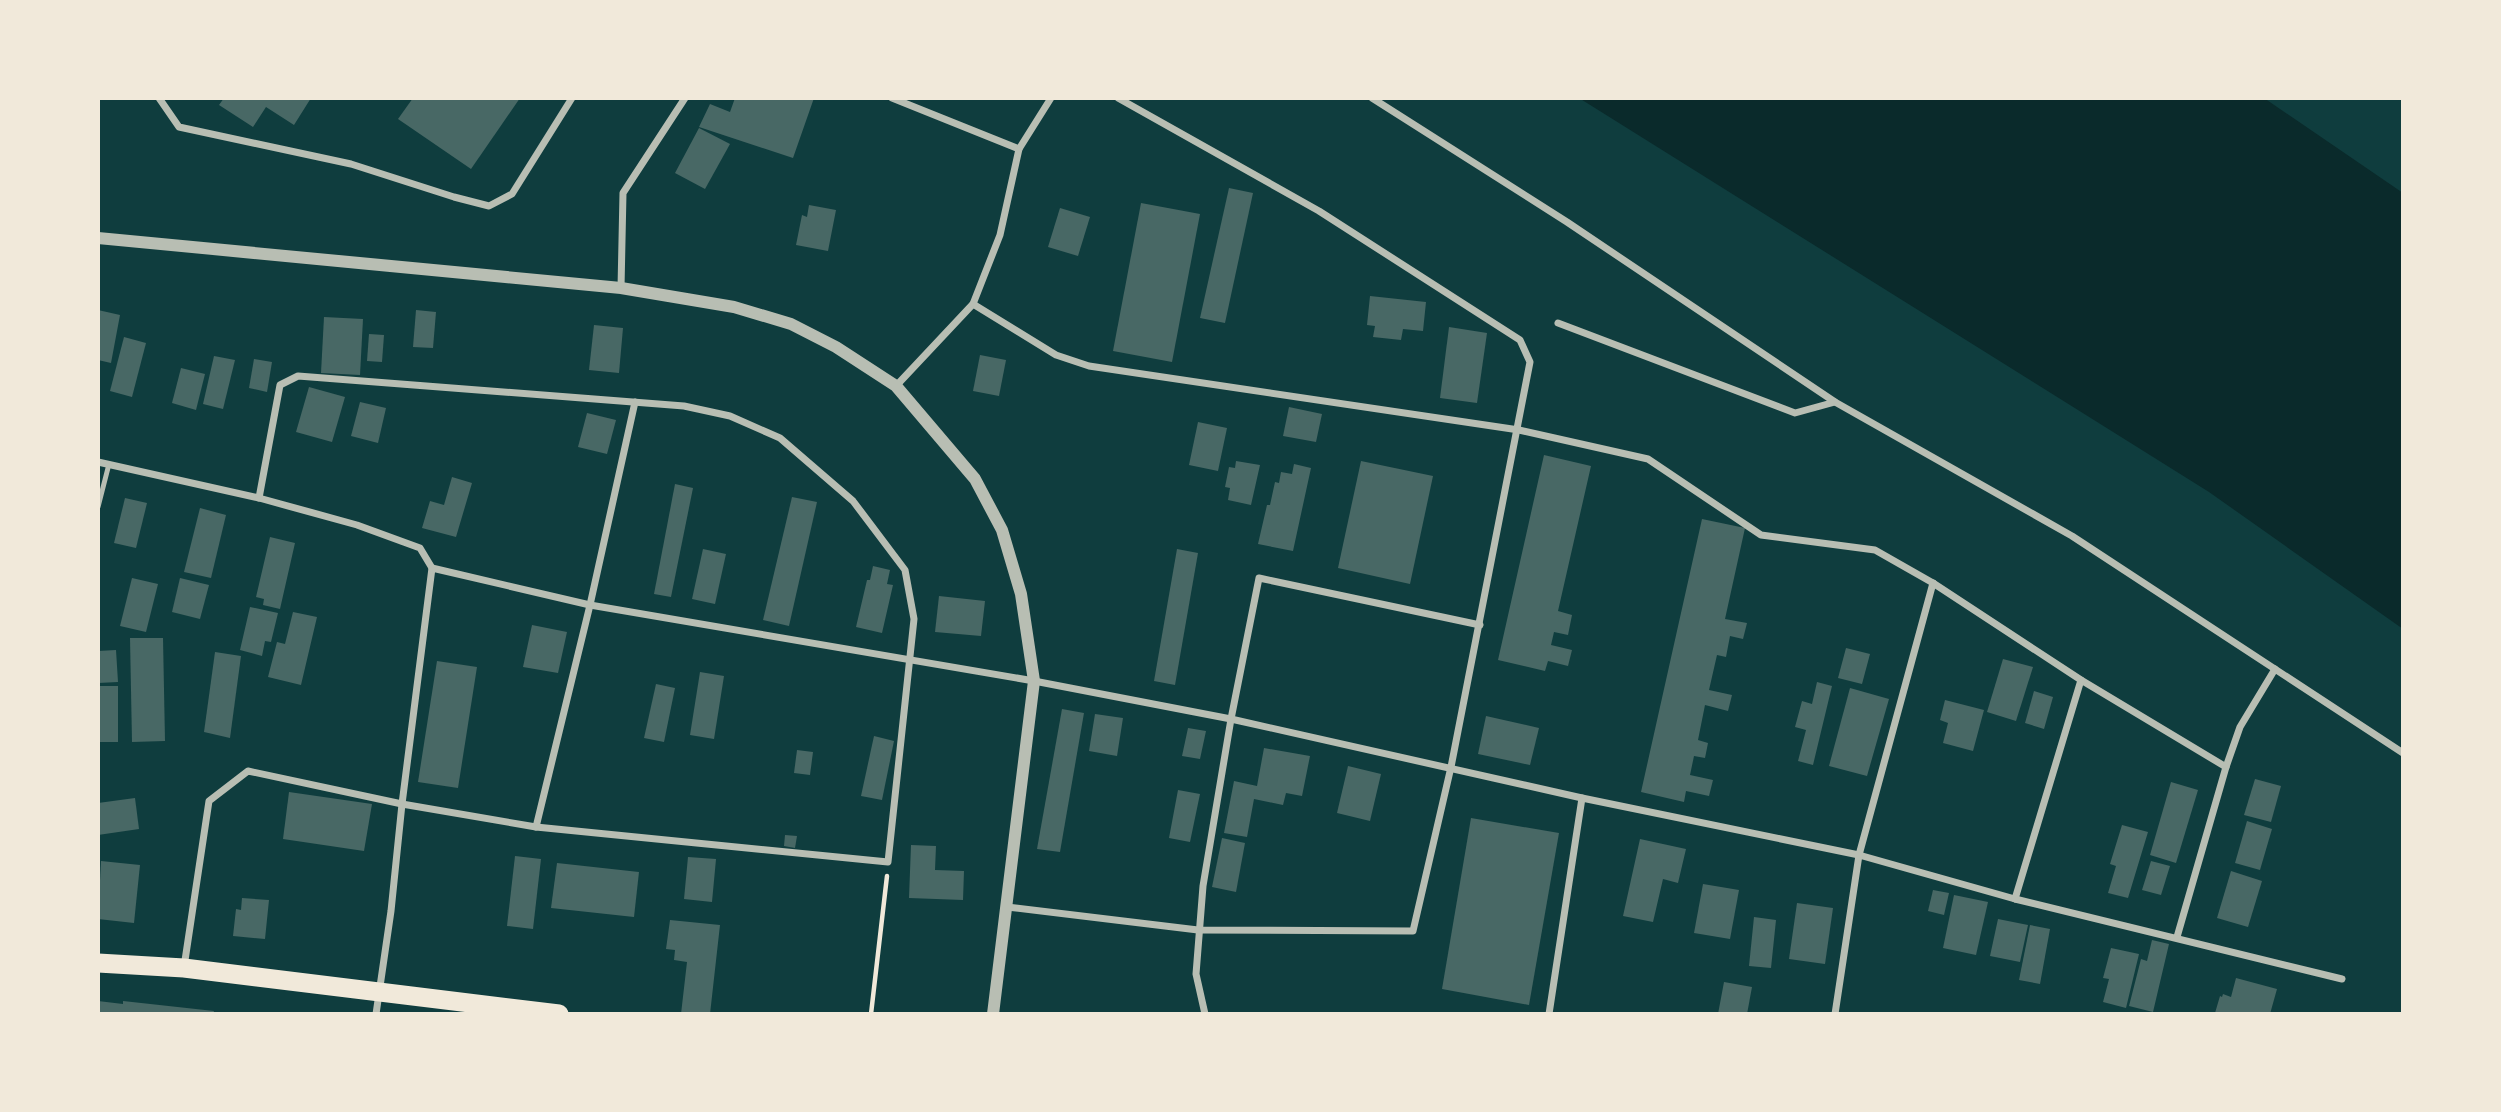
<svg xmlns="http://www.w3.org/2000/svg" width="2501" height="1112" viewBox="0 0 2501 1112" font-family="Montserrat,sans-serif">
	<rect width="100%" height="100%" fill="#0f3d3e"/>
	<polygon fill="#0a2a2b" points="1579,98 2264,98 2403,193 2403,629 2209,492"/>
	<g fill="#486865">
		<polygon points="224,98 311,98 294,125 266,107 253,127 219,105"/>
		<polygon points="413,98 520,98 471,169 398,119"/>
		<polygon points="735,98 814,98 793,158 699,127 710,104 730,112"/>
		<polygon points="699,128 730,144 705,189 675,173"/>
		<polygon points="1229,188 1253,193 1225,323 1200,318"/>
		<polygon points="1141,203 1200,214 1172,362 1113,351"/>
		<polygon points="809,205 836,210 828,251 796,245 802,215 807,217"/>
		<polygon points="1060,208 1090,217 1078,256 1048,247"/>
		<polygon points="1370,296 1426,302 1423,331 1403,329 1401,340 1373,337 1375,326 1367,325"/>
		<polygon points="98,310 120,315 111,363 98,360"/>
		<polygon points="416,310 436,312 433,348 413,347"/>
		<polygon points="324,317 363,319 360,375 321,373"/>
		<polygon points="594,325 623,328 619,373 589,370"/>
		<polygon points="1449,327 1487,333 1477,403 1440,398"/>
		<polygon points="369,334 384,335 382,362 367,361"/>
		<polygon points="124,337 146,343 132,397 110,391"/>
		<polygon points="980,355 1006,360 999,396 973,391"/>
		<polygon points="214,356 235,360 223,409 203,404"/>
		<polygon points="254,359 272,362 267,392 249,388"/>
		<polygon points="181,368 205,374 196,410 172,403"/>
		<polygon points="309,387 345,397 332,442 296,432"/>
		<polygon points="360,402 386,408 378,443 351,436"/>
		<polygon points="1289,407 1322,414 1316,442 1283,436"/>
		<polygon points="587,413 616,420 607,454 578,447"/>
		<polygon points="1198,422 1227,428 1218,471 1189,465"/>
		<polygon points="1544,455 1591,466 1558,611 1572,615 1568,635 1554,632 1551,645 1572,650 1568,666 1548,661 1545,671 1498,660"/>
		<polygon points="1236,461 1260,465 1251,505 1228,500 1230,488 1225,487 1229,467 1235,468"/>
		<polygon points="1361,461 1433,476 1410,584 1338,568"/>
		<polygon points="1294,464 1311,468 1293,551 1258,544 1267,505 1270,505 1275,482 1279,483 1281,472 1292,474"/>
		<polygon points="452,477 472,483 456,537 422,528 430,501 444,505"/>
		<polygon points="675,484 693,488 671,597 654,594"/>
		<polygon points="792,497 817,502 789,626 763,620"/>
		<polygon points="125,498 147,503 136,548 114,543"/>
		<polygon points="200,508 226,515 211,578 184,572"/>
		<polygon points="1702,519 1745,528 1725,619 1747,623 1743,639 1730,636 1726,657 1717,655 1709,690 1732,695 1728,711 1705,705 1698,740 1708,743 1705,758 1694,756 1690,775 1713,780 1709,796 1686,791 1684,802 1641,792"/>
		<polygon points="270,537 295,543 280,609 263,605 264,599 256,597"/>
		<polygon points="703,549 726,554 715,604 692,599"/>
		<polygon points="1177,549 1198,553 1175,685 1154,681"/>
		<polygon points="873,566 890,570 887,584 893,585 882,633 856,627 867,580 870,580"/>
		<polygon points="132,578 158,584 146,632 120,626"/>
		<polygon points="180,578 209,585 200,619 172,612"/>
		<polygon points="939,596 985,601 981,636 935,632"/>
		<polygon points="250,607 278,613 271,642 265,641 262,656 240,650"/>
		<polygon points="293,612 317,617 301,685 268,677 277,642 285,644"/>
		<polygon points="532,625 567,632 558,673 523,667"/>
		<polygon points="130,638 163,638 165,741 132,742"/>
		<polygon points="1846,648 1870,654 1862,684 1838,678"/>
		<polygon points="116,650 118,682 98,683 98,651"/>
		<polygon points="215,652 241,656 230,738 204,732"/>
		<polygon points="2003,659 2033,667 2016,721 1987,712"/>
		<polygon points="437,661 477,667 458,788 418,782"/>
		<polygon points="700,672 724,676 714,739 690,735"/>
		<polygon points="1817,682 1832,686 1813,765 1798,761 1806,730 1795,727 1802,701 1812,704"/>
		<polygon points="656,684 675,688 664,742 644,738"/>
		<rect x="98" y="686" width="20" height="56"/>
		<polygon points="1850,688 1889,699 1867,776 1829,766"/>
		<polygon points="2034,691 2053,697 2044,729 2025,723"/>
		<polygon points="1945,700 1984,710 1973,751 1943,743 1948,723 1940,720"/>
		<polygon points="1062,709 1084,713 1060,852 1037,849"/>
		<polygon points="1095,714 1123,718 1117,756 1089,751"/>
		<polygon points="1486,716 1539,728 1530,765 1478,754"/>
		<polygon points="1188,728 1206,731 1200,759 1182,756"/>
		<polygon points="874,736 894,741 882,800 861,796"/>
		<polygon points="1264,748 1310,756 1302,796 1286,793 1283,805 1254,799 1247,837 1224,833 1234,781 1257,786"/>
		<polygon points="797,750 813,752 810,775 794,773"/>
		<polygon points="1348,766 1381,774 1370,821 1337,813"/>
		<polygon points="2255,779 2281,786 2271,822 2244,815"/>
		<polygon points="2171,782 2198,790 2176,863 2150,855"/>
		<polygon points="1178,790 1200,794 1190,842 1169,838"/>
		<polygon points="289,792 372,804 364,851 283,839"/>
		<polygon points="135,798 139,829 98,835 98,803"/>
		<polygon points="1471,818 1559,833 1529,1005 1442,989"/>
		<polygon points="2247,821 2272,829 2260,870 2235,863"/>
		<polygon points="2122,825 2148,832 2128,898 2108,893 2116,866 2110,864"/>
		<polygon points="785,835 797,836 795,848 784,846"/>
		<polygon points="1222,838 1245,843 1236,892 1212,887"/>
		<polygon points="1640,839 1686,849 1678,883 1663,879 1653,922 1623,916"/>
		<polygon points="911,845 936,846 935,870 964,871 963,900 909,898"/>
		<polygon points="515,856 541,859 533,929 507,926"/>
		<polygon points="688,857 716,859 712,902 684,899"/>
		<polygon points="101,861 140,865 134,923 98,919"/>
		<polygon points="2151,861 2170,866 2161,895 2142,890"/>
		<polygon points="557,863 639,872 634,917 551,908"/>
		<polygon points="2231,871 2262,881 2248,927 2217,918"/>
		<polygon points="1703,884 1739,890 1730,939 1694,933"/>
		<polygon points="1933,890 1949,893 1944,915 1928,911"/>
		<polygon points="1954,895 1988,902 1976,955 1943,948"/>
		<polygon points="242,898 269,900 265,939 233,936 236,909 241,910"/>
		<polygon points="1797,903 1833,908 1825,964 1789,959"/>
		<polygon points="1754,917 1776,920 1771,968 1749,966"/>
		<polygon points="1998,919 2028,925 2020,962 1990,956"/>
		<polygon points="670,920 720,925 710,1014 681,1014 687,962 674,960 675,950 666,949"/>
		<polygon points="2030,925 2050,929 2040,984 2019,980"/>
		<polygon points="2152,940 2169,944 2153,1012 2129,1006 2141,959 2147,961"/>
		<polygon points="2111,948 2139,954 2126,1008 2103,1002 2109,979 2103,978"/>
		<polygon points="2236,978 2277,989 2270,1014 2215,1013 2220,996 2222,997 2223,994 2231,997"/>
		<polygon points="1724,982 1752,987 1747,1014 1718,1014"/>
		<polygon points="98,1001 123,1004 123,1001 214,1011 213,1014 98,1014"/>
	</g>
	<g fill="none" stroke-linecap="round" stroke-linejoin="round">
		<polyline stroke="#f1e9da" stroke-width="4.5" points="871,1014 887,876"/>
		<polyline stroke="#b8beb3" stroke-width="5" points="98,507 109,464"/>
		<g stroke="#b8beb3" stroke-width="7">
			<polyline points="159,98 179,127 351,164 454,197 489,206 512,194 572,98"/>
			<polyline points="892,98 1019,149 1000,235 973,304 896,386"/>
			<polyline points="1372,98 1567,222 1835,402 2072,536 2403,753"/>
			<polyline points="1019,149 1051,98"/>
			<polyline points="621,288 623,193 685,98"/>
			<polyline points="973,304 1056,355 1089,366 1519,430 1648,459 1761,535 1875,550 1933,583 2081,680 2226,767 2177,937"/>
			<polyline points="1558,323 1795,413 1835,402"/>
			<polyline points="98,462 259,498 357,525 420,548 432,568 402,804 391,911 376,1014"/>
			<polyline points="432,568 590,605 1034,681 1231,719 1582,798 1859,855 2015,899 2342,979"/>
			<polyline points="2226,767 2240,727 2275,669"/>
			<polyline points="536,827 590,605 635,402"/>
			<polyline points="2015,899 2081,680"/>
			<polyline points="1007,907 1198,930 1413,931 1451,767 1530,362 1520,340 1319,211 1118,98"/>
			<polyline points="184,967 209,801 248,771 402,804 536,827 888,862 914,619 905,570 853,501 780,438 730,416 684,406 298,376 280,385 259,498"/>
			<polyline points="1205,1014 1196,974 1203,886 1231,719 1259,578 1480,625"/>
			<polyline points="1549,1014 1582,798"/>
			<polyline points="1835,1014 1859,855 1933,583"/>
		</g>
		<polyline stroke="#b8beb3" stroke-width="12" points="98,238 621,288 734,307 791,324 836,347 896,386 975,479 1002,530 1021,594 1034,681 993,1014"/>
		<polyline stroke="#f1e9da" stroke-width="19" points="98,963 184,968 559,1014"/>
	</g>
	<rect width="2501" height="1112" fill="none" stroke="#f1e9da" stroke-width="200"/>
</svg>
